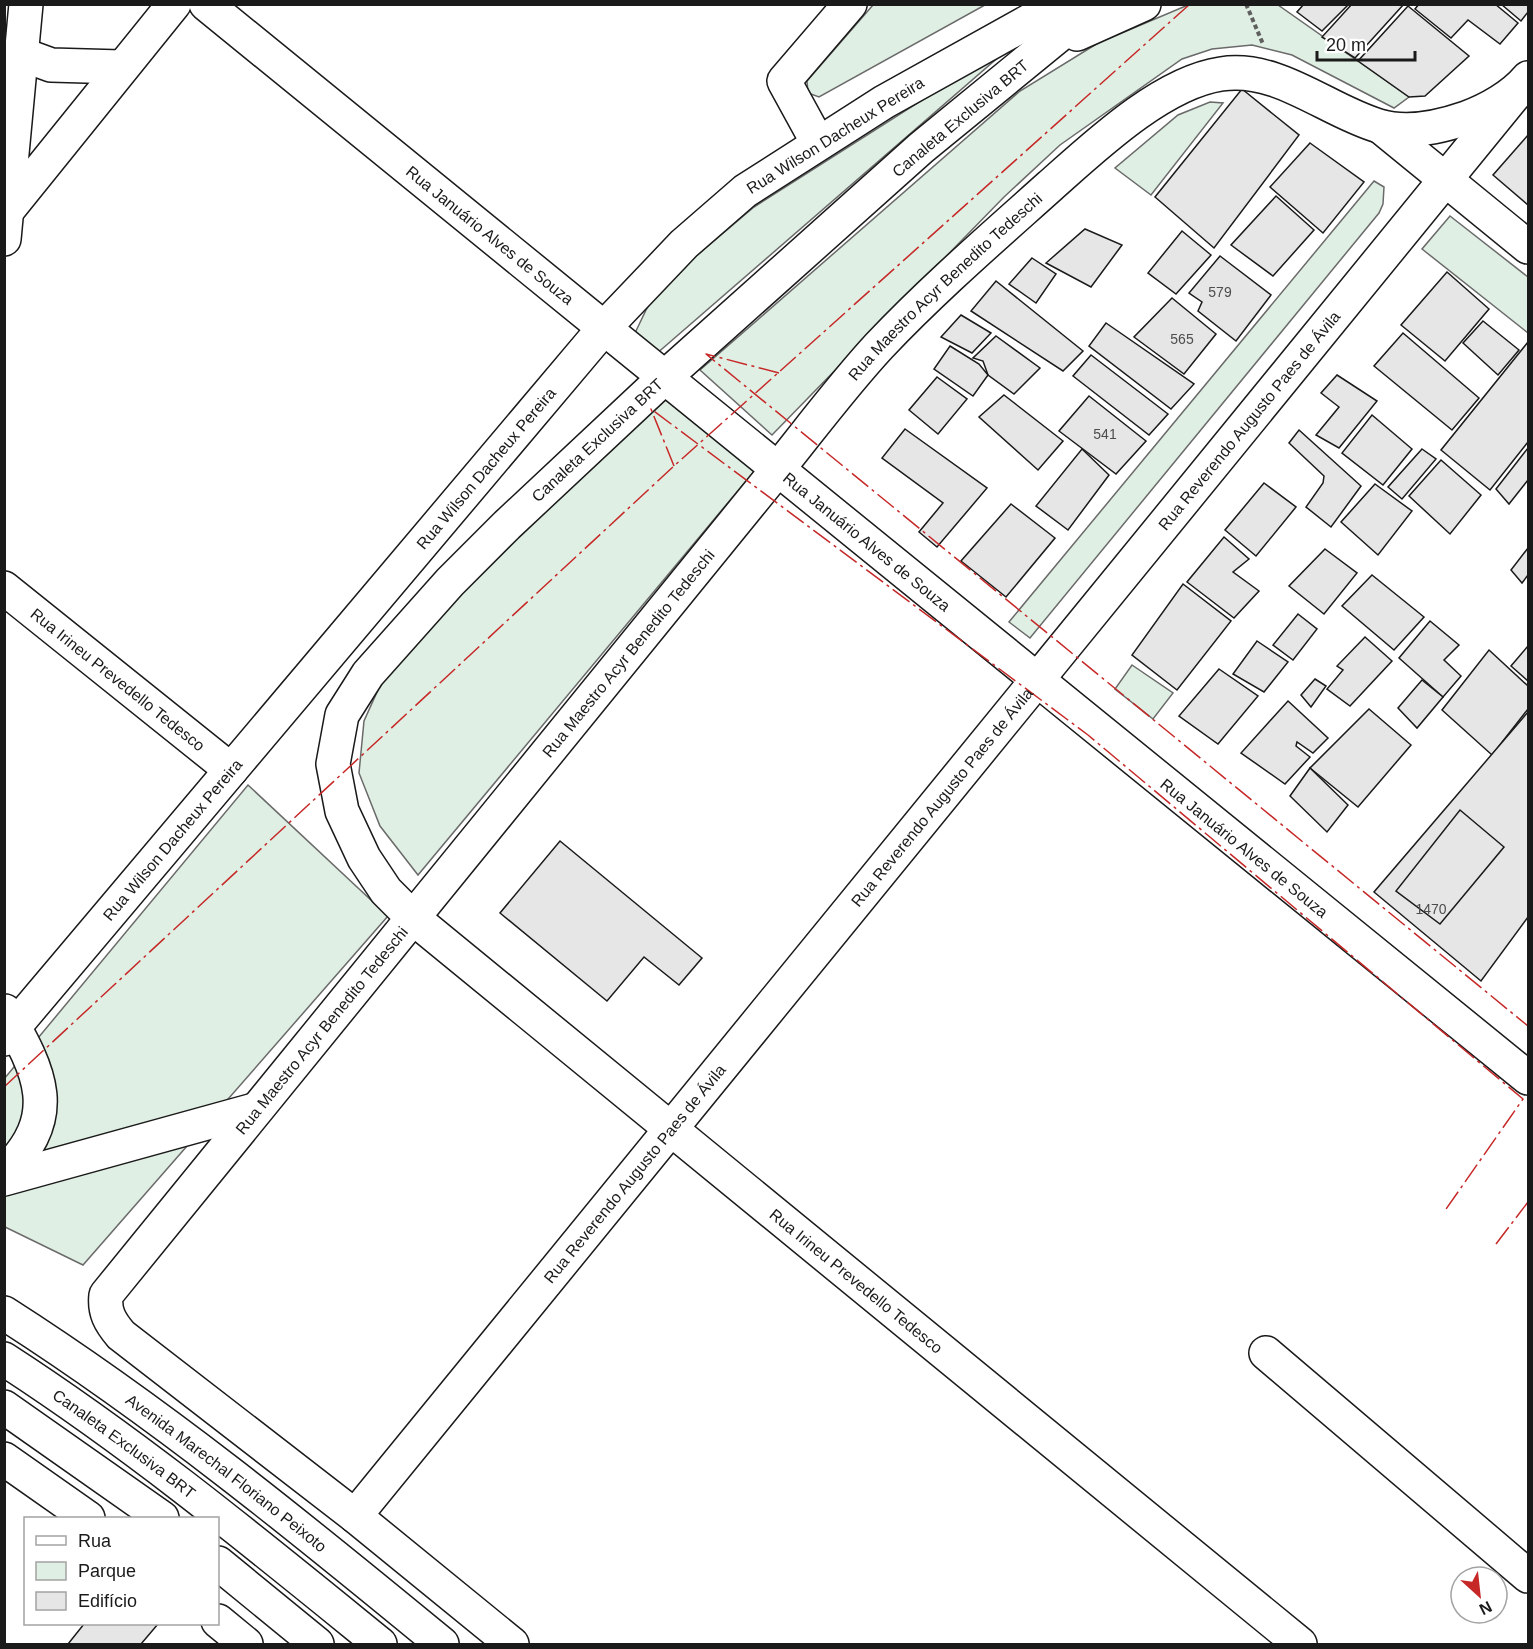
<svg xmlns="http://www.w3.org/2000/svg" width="1533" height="1649" viewBox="0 0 1533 1649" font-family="Arial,sans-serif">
	<rect width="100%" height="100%" fill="#fff"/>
	<g fill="#e0efe3" stroke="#6a6a6a" stroke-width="1.5">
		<polygon points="873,5 985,5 819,97 808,93 807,81"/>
		<polygon points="1188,5 1278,5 1409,97 1394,108 1292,55 1252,45 1212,49 1182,59 1060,145 1004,197 772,435 700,370 1020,91 1098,43"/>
		<polygon points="1023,36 655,355 635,333 647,308 664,283 754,207"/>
		<polygon points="1210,102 1223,103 1151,195 1115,168 1178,115"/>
		<polygon points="1374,181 1384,187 1383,204 1379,213 1030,638 1009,622"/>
		<polygon points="1450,216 1528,277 1528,333 1422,249"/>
		<polygon points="664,397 756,469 418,875 380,826 359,773 364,721 382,681 421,630"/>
		<polygon points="1132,665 1173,693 1153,719 1115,689"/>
		<polygon points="248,785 388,916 83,1265 5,1227 4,1079"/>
	</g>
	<g fill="#e6e6e6" stroke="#1a1a1a" stroke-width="1.5">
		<polygon points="1304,4 1349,4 1322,31 1297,12"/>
		<polygon points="1352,4 1404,4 1355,58 1322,37"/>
		<polygon points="1419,4 1495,4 1518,23 1500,44 1468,20 1451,38 1415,9"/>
		<polygon points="1501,4 1528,4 1528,12 1521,21"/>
		<polygon points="1408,6 1469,56 1425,96 1409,97 1358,61"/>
		<polygon points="1242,89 1299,135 1214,248 1155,197"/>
		<polygon points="1528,135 1528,205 1493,175"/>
		<polygon points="1310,143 1364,182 1323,233 1270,187"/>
		<polygon points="1276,196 1314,230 1273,276 1231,245"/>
		<polygon points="1085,229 1122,245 1091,287 1046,263"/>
		<polygon points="1182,231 1211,255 1176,294 1148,273"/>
		<polygon points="1220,256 1271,295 1236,341 1198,311 1202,302 1189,293"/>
		<polygon points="1032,258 1056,274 1036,303 1009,284"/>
		<polygon points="1447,272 1489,309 1445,361 1401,325"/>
		<polygon points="996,281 1083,351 1063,371 971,311"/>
		<polygon points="1172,298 1216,334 1184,374 1134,337"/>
		<polygon points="961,315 991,333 972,353 941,337"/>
		<polygon points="1483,321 1519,350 1498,375 1463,343"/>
		<polygon points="1106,323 1194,384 1171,409 1089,346"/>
		<polygon points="1403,333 1479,398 1452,430 1374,366"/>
		<polygon points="996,336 1040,368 1014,394 988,375 983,361 973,358"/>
		<polygon points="1528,342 1528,442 1490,490 1441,450"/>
		<polygon points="950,346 979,364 988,375 973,396 934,369"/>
		<polygon points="1091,355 1168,414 1149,435 1073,376"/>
		<polygon points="1337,375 1377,401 1339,448 1316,435 1339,407 1321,393"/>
		<polygon points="937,377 967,399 938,434 909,410"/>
		<polygon points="1004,395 1063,441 1038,470 979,417"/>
		<polygon points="1089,396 1146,441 1116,474 1059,431"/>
		<polygon points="1372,415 1412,449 1383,485 1342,453"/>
		<polygon points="905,429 987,488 937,547 919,532 943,503 882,458"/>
		<polygon points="1299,430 1361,486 1331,527 1306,507 1323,483 1324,476 1289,443"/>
		<polygon points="1528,448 1528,480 1509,504 1496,489"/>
		<polygon points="1082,449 1109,475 1068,530 1036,506"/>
		<polygon points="1422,449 1436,459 1402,499 1388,487"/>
		<polygon points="1441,460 1481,495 1450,534 1409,496"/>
		<polygon points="1264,483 1296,507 1256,556 1225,530"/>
		<polygon points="1375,484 1412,511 1378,555 1341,522"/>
		<polygon points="1011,504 1055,538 1006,597 961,561"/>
		<polygon points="1224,537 1249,559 1233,572 1259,591 1234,618 1187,582"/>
		<polygon points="1528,548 1528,575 1522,583 1511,570"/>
		<polygon points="1325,549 1357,573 1324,614 1289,586"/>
		<polygon points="1372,575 1424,617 1394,650 1342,606"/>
		<polygon points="1183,584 1231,621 1177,690 1132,655"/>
		<polygon points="1298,614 1317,629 1293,660 1273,645"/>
		<polygon points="1430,621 1459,645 1444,660 1461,676 1443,697 1399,658"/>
		<polygon points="1365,637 1392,661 1350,706 1327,689 1343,670 1337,666"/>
		<polygon points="1257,641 1288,662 1264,692 1233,674"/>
		<polygon points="1528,646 1528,681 1511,666"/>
		<polygon points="1489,650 1528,686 1528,709 1492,755 1442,710"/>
		<polygon points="1219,669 1258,696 1218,744 1179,716"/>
		<polygon points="1315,679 1326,686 1311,707 1301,695"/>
		<polygon points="1422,680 1443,697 1417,728 1398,708"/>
		<polygon points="1288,701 1328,738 1313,753 1297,742 1296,746 1310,757 1285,784 1241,753"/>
		<polygon points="1369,709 1411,745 1358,807 1310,768"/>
		<polygon points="1528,712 1528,917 1481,981 1374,892"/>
		<polygon points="1310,768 1348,805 1327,832 1290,796"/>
		<polygon points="1460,810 1504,847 1440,924 1396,891"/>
		<polygon points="560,841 702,958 679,985 644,957 607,1001 500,913"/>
		<polygon points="84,1624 158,1624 141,1644 68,1644"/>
	</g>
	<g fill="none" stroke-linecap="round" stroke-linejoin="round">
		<defs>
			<g id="minor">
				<path id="s1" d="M1097,4L921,148L665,377L507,525L450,582L368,674L342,715L333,764L342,811L364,858L386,891L412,917L1300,1644"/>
				<polyline points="1077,34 1144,4"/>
				<polyline points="21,54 51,65 121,67"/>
				<polyline points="1381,127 1528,247"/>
				<polyline points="818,143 784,81 850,4"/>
				<polyline points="7,211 174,4"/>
				<polyline points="4,239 26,4"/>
				<path id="s2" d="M4,588L231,770"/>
				<path id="s3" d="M4,1039L604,328L206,4"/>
				<path d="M4,1173C63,1116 40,1072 5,1011"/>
				<polyline points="4,1179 254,1110"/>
				<polyline points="1266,1353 1528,1576"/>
				<path id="s4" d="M4,1359C137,1445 258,1545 380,1644"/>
				<polyline points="4,1459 88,1518"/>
				<path id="s5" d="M355,1516L1516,93"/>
				<polyline points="218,1621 246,1644"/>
				<path id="s6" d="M512,1644L355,1516L121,1335C110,1322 104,1312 106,1295L778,469"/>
			</g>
			<g id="major">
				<path id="s7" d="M1060,4L884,102L745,191L684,244L604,328L1528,1078"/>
				<path id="s8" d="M778,469C811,428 843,385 879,346C933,289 992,238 1050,186C1094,147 1161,83 1221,74C1278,65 1327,111 1379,126C1406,134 1440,127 1466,118C1488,110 1513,96 1528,78"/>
				<path id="s9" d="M4,1313C159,1412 301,1528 442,1644"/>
				<polyline points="4,1407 162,1518"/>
				<polyline points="218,1563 317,1644"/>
			</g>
		</defs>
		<use href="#minor" stroke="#1a1a1a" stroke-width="36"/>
		<use href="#major" stroke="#1a1a1a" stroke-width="36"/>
		<polyline stroke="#5f5f5f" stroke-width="4" stroke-dasharray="4.5 3" stroke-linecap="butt" points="1246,4 1263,44"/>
		<use href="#minor" stroke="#fff" stroke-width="33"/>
		<use href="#major" stroke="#fff" stroke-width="33"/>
		<g stroke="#c62828" stroke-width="1.5" stroke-dasharray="21 4.5 3 4.5" stroke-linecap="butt">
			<polyline points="779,373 706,354 1528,1026"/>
			<polyline points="674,466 651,409 1088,735 1523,1099 1444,1212"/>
			<polyline points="4,1087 674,466 1190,4"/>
			<polyline points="1496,1244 1528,1202"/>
		</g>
	</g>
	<g text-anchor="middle" stroke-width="4.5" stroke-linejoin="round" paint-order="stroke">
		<g font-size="14" fill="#4d4d4d">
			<text x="1220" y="297">579</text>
			<text x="1182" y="344">565</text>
			<text x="1105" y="439">541</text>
			<text x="1431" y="914">1470</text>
		</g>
		<g font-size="16" fill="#1a1a1a" stroke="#fff">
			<text transform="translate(960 118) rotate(-40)" y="6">Canaleta Exclusiva BRT</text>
			<text transform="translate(835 135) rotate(-32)" y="6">Rua Wilson Dacheux Pereira</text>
			<text transform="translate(490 235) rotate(39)" y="6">Rua Januário Alves de Souza</text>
			<text dy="6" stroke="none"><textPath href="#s8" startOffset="248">Rua Maestro Acyr Benedito Tedeschi</textPath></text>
			<text dy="6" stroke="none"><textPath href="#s5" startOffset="1414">Rua Reverendo Augusto Paes de Ávila</textPath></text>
			<text transform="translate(597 440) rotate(-43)" y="6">Canaleta Exclusiva BRT</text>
			<text dy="6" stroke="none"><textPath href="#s3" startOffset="747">Rua Wilson Dacheux Pereira</textPath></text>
			<text dy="6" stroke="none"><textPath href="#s7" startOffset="902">Rua Januário Alves de Souza</textPath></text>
			<text dy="6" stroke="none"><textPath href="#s6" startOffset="1370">Rua Maestro Acyr Benedito Tedeschi</textPath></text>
			<text dy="6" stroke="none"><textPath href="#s2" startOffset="146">Rua Irineu Prevedello Tedesco</textPath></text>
			<text dy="6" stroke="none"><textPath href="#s5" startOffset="928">Rua Reverendo Augusto Paes de Ávila</textPath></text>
			<text dy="6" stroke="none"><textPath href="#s3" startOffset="261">Rua Wilson Dacheux Pereira</textPath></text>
			<text dy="6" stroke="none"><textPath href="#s7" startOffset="1388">Rua Januário Alves de Souza</textPath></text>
			<text dy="6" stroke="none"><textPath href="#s6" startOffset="884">Rua Maestro Acyr Benedito Tedeschi</textPath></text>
			<text dy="6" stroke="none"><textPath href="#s5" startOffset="442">Rua Reverendo Augusto Paes de Ávila</textPath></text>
			<text dy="6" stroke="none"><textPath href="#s1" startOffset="1840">Rua Irineu Prevedello Tedesco</textPath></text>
			<text dy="6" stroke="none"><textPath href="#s4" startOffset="147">Canaleta Exclusiva BRT</textPath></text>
			<text dy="6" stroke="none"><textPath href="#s9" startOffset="274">Avenida Marechal Floriano Peixoto</textPath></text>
		</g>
	</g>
	<rect width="1533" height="1649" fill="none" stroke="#1a1a1a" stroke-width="12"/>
	<rect x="24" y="1517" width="195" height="108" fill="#ffffff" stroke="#a3a3a3" stroke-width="1.5"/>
	<rect x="36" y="1536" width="30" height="9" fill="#ffffff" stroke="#a3a3a3" stroke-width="1.5"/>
	<text x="78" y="1547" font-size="18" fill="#1a1a1a">Rua</text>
	<rect x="36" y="1562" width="30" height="18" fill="#e0efe3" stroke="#a3a3a3" stroke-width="1.5"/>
	<text x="78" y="1577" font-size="18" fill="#1a1a1a">Parque</text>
	<rect x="36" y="1592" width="30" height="18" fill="#e6e6e6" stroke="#a3a3a3" stroke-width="1.5"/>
	<text x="78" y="1607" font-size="18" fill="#1a1a1a">Edifício</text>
	<g transform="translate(1479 1595) rotate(153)"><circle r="28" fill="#ffffff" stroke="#a3a3a3" stroke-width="1.5"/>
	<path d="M0-4.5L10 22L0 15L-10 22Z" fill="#c62828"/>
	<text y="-9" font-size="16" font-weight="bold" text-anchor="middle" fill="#1a1a1a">N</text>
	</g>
	<path d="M1317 51v9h98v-9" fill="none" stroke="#1a1a1a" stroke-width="3"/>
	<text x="1326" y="51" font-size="18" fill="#1a1a1a" stroke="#ffffff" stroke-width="4.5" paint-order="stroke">20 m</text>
</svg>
